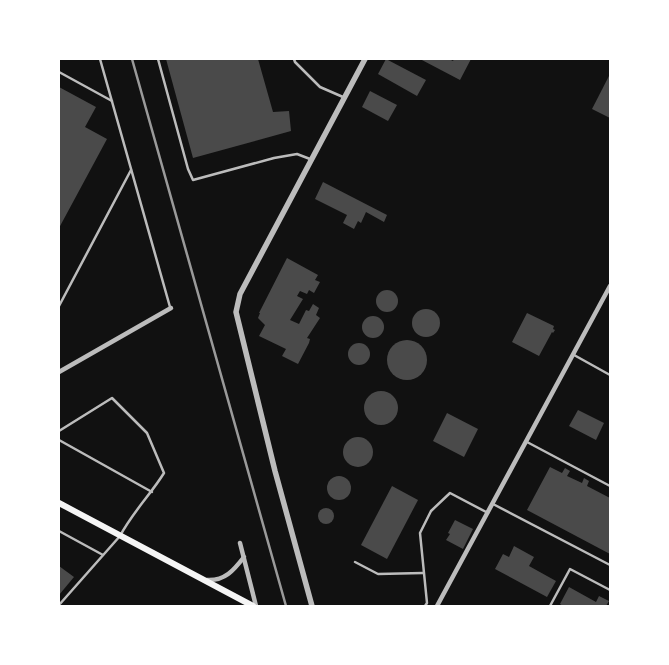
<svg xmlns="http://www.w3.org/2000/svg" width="669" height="665" viewBox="0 0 669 665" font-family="Helvetica,sans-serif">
	<rect width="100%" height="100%" fill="#111"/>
	<g fill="#4a4a4a">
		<polygon points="166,59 258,59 273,112 289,111 291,131 193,158"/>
		<polygon points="386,59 426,80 417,96 378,74"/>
		<polygon points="420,59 452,59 451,60 453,61 454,59 471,59 460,80"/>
		<polygon points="610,74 610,118 592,109"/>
		<polygon points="59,87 96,107 85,127 107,139 59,228"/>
		<polygon points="370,91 397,105 388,121 362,107"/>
		<polygon points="323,182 387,215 384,222 366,212 361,223 358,221 354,229 343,223 347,215 315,199"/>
		<polygon points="287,258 318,275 315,280 320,282 314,293 309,290 307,294 300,291 297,296 303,299 290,320 299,324 306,310 309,311 313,304 319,308 316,315 320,318 307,338 310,339 309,343 298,364 282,356 286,349 259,336 265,325 258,318 260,313 259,313"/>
		<circle cx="387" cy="301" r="11"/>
		<circle cx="426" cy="323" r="14"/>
		<polygon points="527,313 554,326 553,329 555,330 553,333 552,332 539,356 512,342"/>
		<circle cx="373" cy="327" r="11"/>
		<circle cx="407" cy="360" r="20"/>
		<circle cx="359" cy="354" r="11"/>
		<circle cx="381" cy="408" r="17"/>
		<polygon points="578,410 604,423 596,440 569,426"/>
		<polygon points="447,413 478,429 464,457 433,441"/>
		<circle cx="358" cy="452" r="15"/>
		<polygon points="550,467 562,473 565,468 570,471 567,476 582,483 584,478 589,481 587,486 610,498 610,554 527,510"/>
		<circle cx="339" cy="488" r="12"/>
		<polygon points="392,486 418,500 387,559 361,545"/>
		<circle cx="326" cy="516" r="8"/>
		<polygon points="455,520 473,529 463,549 446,540 450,534 448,533"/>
		<polygon points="514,546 534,557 529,566 556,581 547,597 495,569 503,554 509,557"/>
		<polygon points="59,566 74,577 59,595"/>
		<polygon points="569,587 596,602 599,596 609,601 606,606 563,606 560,604"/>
	</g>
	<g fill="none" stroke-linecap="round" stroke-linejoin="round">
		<g stroke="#bcbcbc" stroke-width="2.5">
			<polyline points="100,59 170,307"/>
			<polyline points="158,59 188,169 193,180 274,158 297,154 310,159"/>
			<polyline points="294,59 295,62 320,87 343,97"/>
			<polyline points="59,72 112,101"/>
			<polyline points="59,306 131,170"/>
			<polyline points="574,355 610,375"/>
			<path d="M59,431L112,398L147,433L164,473C151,494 132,513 120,536L59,605"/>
			<polyline points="59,440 152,492"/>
			<polyline points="527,442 610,486"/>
			<polyline points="493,504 610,565"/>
			<polyline points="59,531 103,555"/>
			<polyline points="355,562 378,574 423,573"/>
			<polyline points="425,606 427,603 420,533 431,511 450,493 488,513"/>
			<polyline points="550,606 570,569 610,590"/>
		</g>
		<g stroke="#bcbcbc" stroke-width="4.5">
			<polyline points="59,372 171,308"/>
			<polyline points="240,543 256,606"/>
			<path d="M207,580C225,581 234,570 244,557"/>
			<polyline points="437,606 610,286"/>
		</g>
		<polyline stroke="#bcbcbc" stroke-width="5.5" points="312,606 275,471 236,312 240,294 365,59"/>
		<polyline stroke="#f5f5f5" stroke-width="6" points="59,503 253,606"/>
		<polyline stroke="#9a9a9a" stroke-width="2.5" points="132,59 286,606"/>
	</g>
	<rect width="669" height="665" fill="none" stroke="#ffffff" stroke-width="120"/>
</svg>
